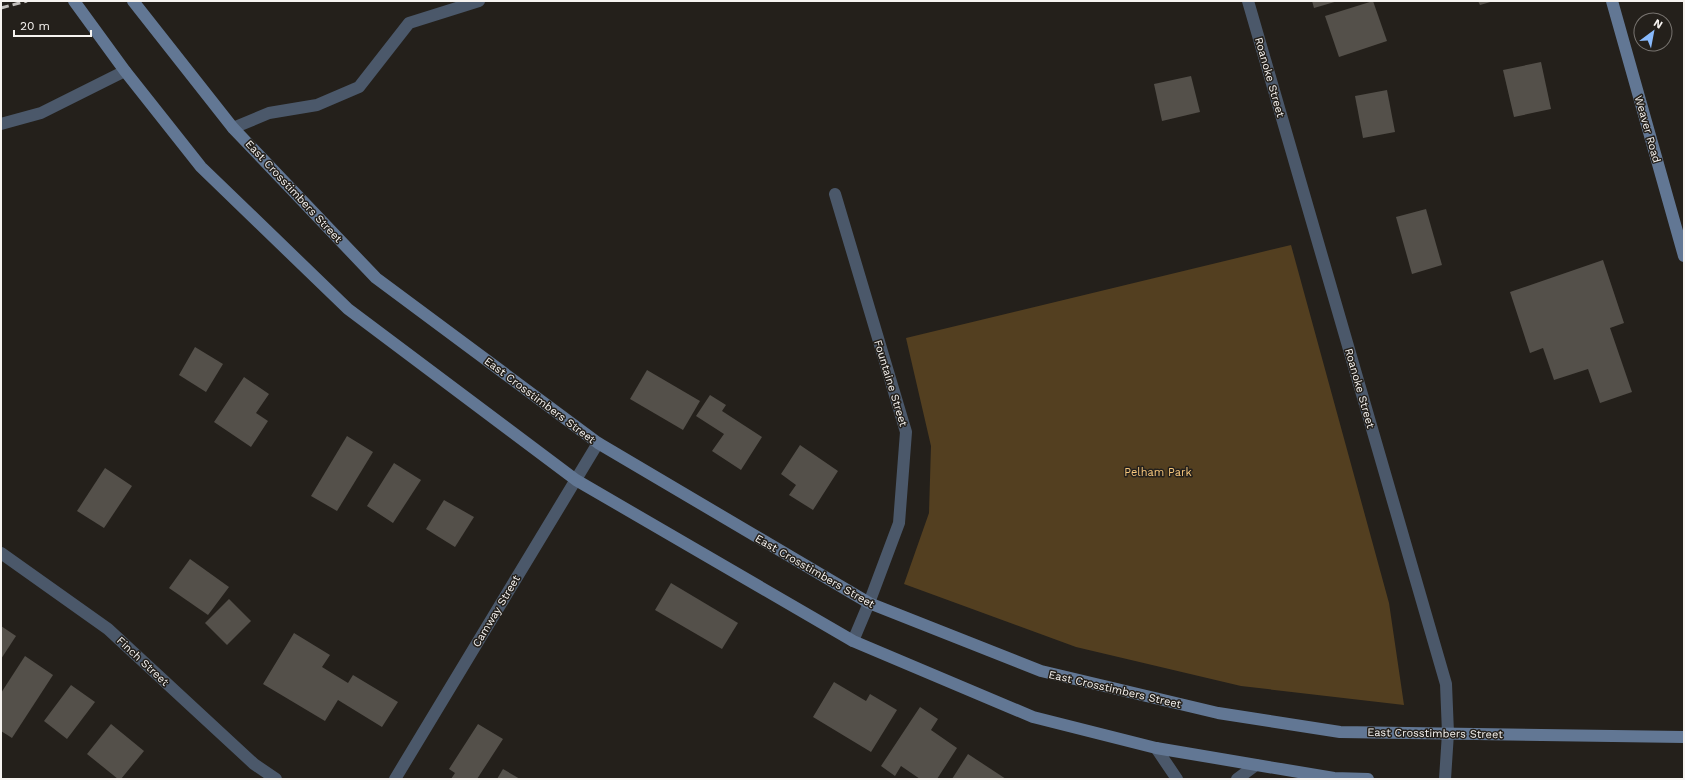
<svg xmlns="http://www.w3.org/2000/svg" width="1685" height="780" viewBox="0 0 1685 780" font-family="'Work Sans',sans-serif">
	<rect width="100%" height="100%" fill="#24201b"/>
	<polygon fill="#533f20" points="1291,245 1389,603 1404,705 1241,686 1076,647 904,584 929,513 931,446 906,338"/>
	<g fill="#54504a">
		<polygon points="1312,1 1338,1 1314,8"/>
		<polygon points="1373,1 1387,41 1339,57 1325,16"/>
		<polygon points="1478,1 1494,1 1480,5"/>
		<polygon points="1541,62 1551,109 1514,117 1503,70"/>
		<polygon points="1191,76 1200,112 1162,121 1154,84"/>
		<polygon points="1387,90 1395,132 1363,138 1355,96"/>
		<polygon points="1426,209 1442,265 1412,274 1396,217"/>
		<polygon points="1603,260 1624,323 1610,328 1632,392 1600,403 1588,369 1554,380 1543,348 1530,353 1510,292"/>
		<polygon points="195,347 223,364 206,392 179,375"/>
		<polygon points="647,370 700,401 683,430 630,399"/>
		<polygon points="244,377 269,394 256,413 268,421 251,447 214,422"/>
		<polygon points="710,395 726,405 722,411 762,437 741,470 712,451 724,434 696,416"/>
		<polygon points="347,436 373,452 337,511 311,496"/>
		<polygon points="800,445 838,471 813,510 789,495 796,485 781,474"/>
		<polygon points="394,463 421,480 393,523 367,506"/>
		<polygon points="105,468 132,486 104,528 77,511"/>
		<polygon points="444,500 474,517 455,547 426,529"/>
		<polygon points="190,559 229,587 208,615 169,588"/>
		<polygon points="671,583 738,623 722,649 655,610"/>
		<polygon points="229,599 251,621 227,645 205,623"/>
		<polygon points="1,626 16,636 1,659"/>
		<polygon points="294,633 330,655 322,667 348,683 353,675 398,702 382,727 338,700 325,721 263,684"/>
		<polygon points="25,656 53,675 12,738 1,731 1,693"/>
		<polygon points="834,682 866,701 870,694 897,710 871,752 813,717"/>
		<polygon points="71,685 95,702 67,739 44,721"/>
		<polygon points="920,707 938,719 931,730 957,748 937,779 920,779 901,766 895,776 881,766"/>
		<polygon points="111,724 144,751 121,779 118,779 87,754"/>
		<polygon points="478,724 503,739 477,779 451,779 455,773 449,769"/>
		<polygon points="968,754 1006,779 952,779"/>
		<polygon points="503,769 520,779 497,779"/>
	</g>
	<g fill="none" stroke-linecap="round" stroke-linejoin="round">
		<polyline stroke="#4b586a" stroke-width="12" points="233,128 269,113 317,105 359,87 409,23 479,1"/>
		<g stroke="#4b586a" stroke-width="12">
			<polyline points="1248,1 1446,684 1448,733 1445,779"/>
			<polyline points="1,124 41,113 125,71"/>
			<polyline points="835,194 906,432 899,523 869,603 853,641"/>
			<polyline points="1,553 108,629 254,764 276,779"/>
			<polyline points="1156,748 1177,779"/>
			<polyline points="395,779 598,443"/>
			<polyline points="1237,779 1256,765"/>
		</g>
		<g stroke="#627794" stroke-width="12">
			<polyline points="74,1 125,71 201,167 348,309 576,480 853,641 1033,717 1156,748 1334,778 1368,779"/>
			<polyline points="133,1 233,128 376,278 598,443 869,603 1041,671 1218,713 1340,732 1684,737"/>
			<polyline points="1612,1 1684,256"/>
		</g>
		<polyline stroke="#c0bdba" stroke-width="3" stroke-dasharray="8 4" stroke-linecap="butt" points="1,8 27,1"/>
	</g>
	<g text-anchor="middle" stroke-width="3" stroke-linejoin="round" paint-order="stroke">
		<g font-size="11" fill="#f6f3f0" stroke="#24201b">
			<text transform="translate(1270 77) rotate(74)" y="4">Roanoke Street</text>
			<text transform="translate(1648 129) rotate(74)" y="4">Weaver Road</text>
			<text transform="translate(294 191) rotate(47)" y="4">East Crosstimbers Street</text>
			<text transform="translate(891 383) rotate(73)" y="4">Fountaine Street</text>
			<text transform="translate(1360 388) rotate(74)" y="4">Roanoke Street</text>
			<text transform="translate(540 400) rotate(37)" y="4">East Crosstimbers Street</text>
			<text transform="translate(815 571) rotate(30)" y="4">East Crosstimbers Street</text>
			<text transform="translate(496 611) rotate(-59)" y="4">Camway Street</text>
			<text transform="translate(143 661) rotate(43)" y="4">Finch Street</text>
			<text transform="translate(1115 689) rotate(13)" y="4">East Crosstimbers Street</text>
			<text transform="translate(1435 733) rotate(1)" y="4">East Crosstimbers Street</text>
		</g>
		<g font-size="11" fill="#f7c77d" stroke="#24201b">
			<text x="1158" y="476">Pelham Park</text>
		</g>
	</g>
	<rect width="1685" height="780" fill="none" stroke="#f6f3f0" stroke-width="4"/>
	<g transform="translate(1653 32) rotate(32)"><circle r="19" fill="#24201b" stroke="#787470"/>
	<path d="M0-3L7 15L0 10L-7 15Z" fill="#89bafc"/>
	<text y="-6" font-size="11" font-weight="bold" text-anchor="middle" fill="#f6f3f0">N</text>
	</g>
	<path d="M14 30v6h77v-6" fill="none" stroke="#f6f3f0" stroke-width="2"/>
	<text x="20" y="30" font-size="12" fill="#f6f3f0" stroke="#24201b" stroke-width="3" paint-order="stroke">20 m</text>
</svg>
